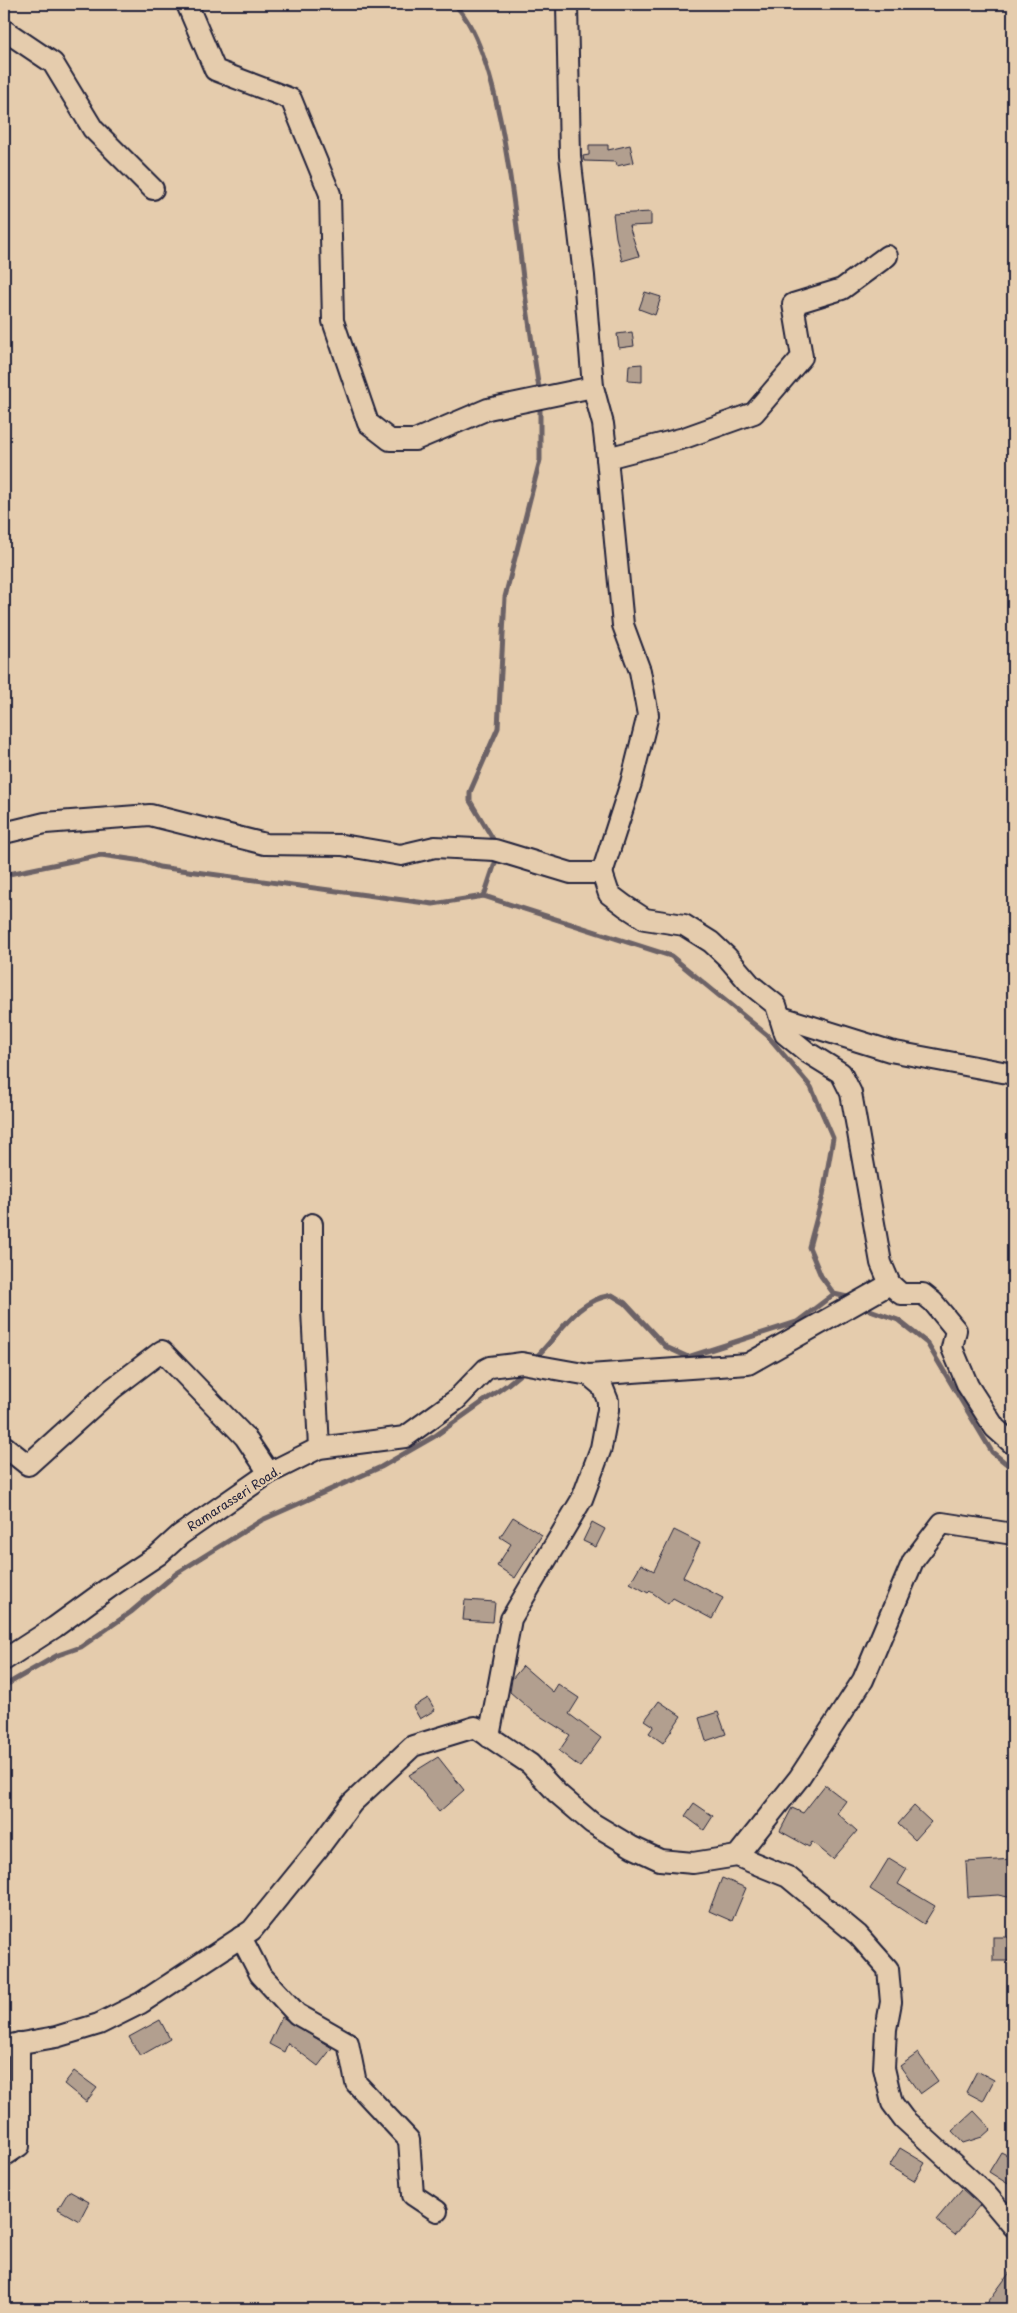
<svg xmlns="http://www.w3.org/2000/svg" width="1017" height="2313" viewBox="0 0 1017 2313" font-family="'Playpen Sans',sans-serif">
	<rect width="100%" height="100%" fill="#e5ccad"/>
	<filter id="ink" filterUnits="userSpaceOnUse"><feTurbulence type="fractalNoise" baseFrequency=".02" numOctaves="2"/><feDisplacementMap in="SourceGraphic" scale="10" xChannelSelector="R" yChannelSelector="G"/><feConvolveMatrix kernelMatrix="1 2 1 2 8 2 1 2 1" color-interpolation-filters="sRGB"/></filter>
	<g filter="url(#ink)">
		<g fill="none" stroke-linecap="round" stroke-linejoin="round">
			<g stroke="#6c6266" stroke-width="5">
				<path d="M454,4C500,47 515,213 523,278C528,317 534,356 540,395"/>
				<polyline points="496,844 470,801 470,792 498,728 505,597 540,460 540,403"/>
				<polyline points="4,875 101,855 143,861 159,867 433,904 484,896 671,956 767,1035 811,1087 833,1138 823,1195 809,1247 821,1276 834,1294 852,1298"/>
				<polyline points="484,896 498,854"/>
				<polyline points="870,1310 898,1320 927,1343 992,1452 1013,1469"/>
				<path d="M533,1360C559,1337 573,1301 612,1295L625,1303L666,1347L688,1357L797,1322L834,1294"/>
				<polyline points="4,1686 58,1655 81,1647 131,1612 177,1573 262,1520 381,1467 435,1436 508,1384 526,1369"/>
			</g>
		</g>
		<g fill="#b29f8f" stroke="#22223b">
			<polygon points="589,145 608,145 608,150 630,145 634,162 617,166 616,162 584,161 583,156 589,155"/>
			<polygon points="651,212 651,225 629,226 639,256 622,261 616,237 613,214"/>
			<polygon points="645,292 661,297 655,315 639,309"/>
			<polygon points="632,332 634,346 619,348 617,334"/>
			<polygon points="642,364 642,382 628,381 629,365"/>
			<polygon points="513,1517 542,1535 515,1578 497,1566 511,1544 500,1537"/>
			<polygon points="592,1522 605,1529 596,1547 583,1541"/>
			<polygon points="674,1530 700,1543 683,1577 723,1598 712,1619 673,1598 668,1604 650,1591 648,1593 630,1583 641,1564 654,1571"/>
			<polygon points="465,1600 495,1602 493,1622 463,1620"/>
			<polygon points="523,1666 553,1692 558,1684 579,1698 569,1714 601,1738 580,1767 559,1751 570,1735 532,1711 510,1692 512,1679"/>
			<polygon points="428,1698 435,1710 420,1719 413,1707"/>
			<polygon points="659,1701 681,1716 663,1743 649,1733 654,1726 645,1720"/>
			<polygon points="718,1712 726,1734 706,1741 699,1718"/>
			<polygon points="438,1757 464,1790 439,1812 409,1775"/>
			<polygon points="825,1785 846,1801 837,1813 857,1831 833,1859 812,1842 809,1847 780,1831 792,1808 803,1813"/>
			<polygon points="694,1803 713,1816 704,1830 685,1816"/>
			<polygon points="914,1806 931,1822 915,1840 898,1824"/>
			<polygon points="889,1858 907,1869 898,1884 935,1906 924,1924 870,1889"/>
			<polygon points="1013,1859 1013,1898 998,1895 968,1897 966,1862"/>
			<polygon points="722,1878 746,1888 732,1921 709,1911"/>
			<rect x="993" y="1937" width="20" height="24"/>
			<polygon points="282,2017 332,2048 318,2066 288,2043 284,2052 269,2044"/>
			<polygon points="160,2020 170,2039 140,2056 129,2037"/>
			<polygon points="918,2053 938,2081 920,2094 900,2066"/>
			<polygon points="74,2071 97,2088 86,2102 64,2084"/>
			<polygon points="977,2071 994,2080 983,2101 966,2092"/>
			<polygon points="974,2111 991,2129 982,2137 963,2143 952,2131"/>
			<polygon points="900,2148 925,2163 914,2181 889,2166"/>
			<polygon points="1001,2152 1013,2158 1013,2187 989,2172"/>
			<polygon points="962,2189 980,2205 955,2235 936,2220"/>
			<polygon points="69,2191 89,2202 79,2221 58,2209"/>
			<polygon points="1013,2268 1013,2309 983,2309"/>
		</g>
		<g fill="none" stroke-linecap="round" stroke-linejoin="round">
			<defs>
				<g id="street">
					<polyline points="187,4 215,70 291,99 330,194 333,321 368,423 390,440 415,440 488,409 593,387 584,276 570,156 567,4"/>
					<polyline points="4,30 53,63 93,129 153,189"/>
					<polyline points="593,387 603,424 607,458 623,625 640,671 648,715 631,783 602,873"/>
					<polyline points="607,458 684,438 754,413 802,357 793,304 842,289 887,256"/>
					<polyline points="4,833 45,823 150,815 265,844 342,845 401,855 435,847 495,850 571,873 602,873"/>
					<polyline points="602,873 609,894 625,906 645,919 684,925 711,942 727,957 751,985 776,1005 785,1034 807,1052 841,1073 851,1093 881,1263 890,1284 901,1294 923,1294 933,1302 956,1330 952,1348 968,1386 995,1428 1013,1444"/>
					<polyline points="781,1017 890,1051 1013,1074"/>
					<polyline points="312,1224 312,1310 319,1448"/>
					<polyline points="589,1375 748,1364 890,1284"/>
					<polyline points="4,1446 28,1465 112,1389 162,1351 245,1437 269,1473"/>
					<polyline points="4,1660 55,1627 110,1587 158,1555 180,1535 269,1473 319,1448 405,1437 456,1400 486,1369 490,1367 522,1363 589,1375 602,1386 608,1401 608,1410 601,1448 582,1499 511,1619 489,1737"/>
					<polyline points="737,1856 799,1778 863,1680 913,1561 942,1523 1013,1534"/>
					<polyline points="241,1937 260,1974 297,2014 348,2043 356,2083 409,2140 413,2195 437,2211"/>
					<polyline points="4,2046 56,2037 99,2024 141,2003 252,1930 317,1850 352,1803 413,1746 475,1727 530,1764 557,1793 592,1823 632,1847 660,1860 693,1863 737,1856 788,1877 858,1935 888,1969 891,2002 886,2029 884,2068 892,2103 904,2119 986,2194 1013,2226"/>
					<polyline points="4,2156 19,2146 19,2043"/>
				</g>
			</defs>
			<use href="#street" stroke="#22223b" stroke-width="24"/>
			<use href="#street" stroke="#e5ccad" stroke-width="20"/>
		</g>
	</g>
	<g text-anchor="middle" stroke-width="4.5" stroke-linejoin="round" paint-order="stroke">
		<g font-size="12" fill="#22223b" stroke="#e5ccad">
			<text transform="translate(234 1499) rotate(-33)" y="4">Ramarasseri Road.</text>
		</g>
	</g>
	<rect width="1017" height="2313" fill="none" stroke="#e5ccad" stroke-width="20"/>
	<rect x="10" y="10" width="997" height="2293" fill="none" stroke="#22223b" stroke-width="2" filter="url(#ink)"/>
</svg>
